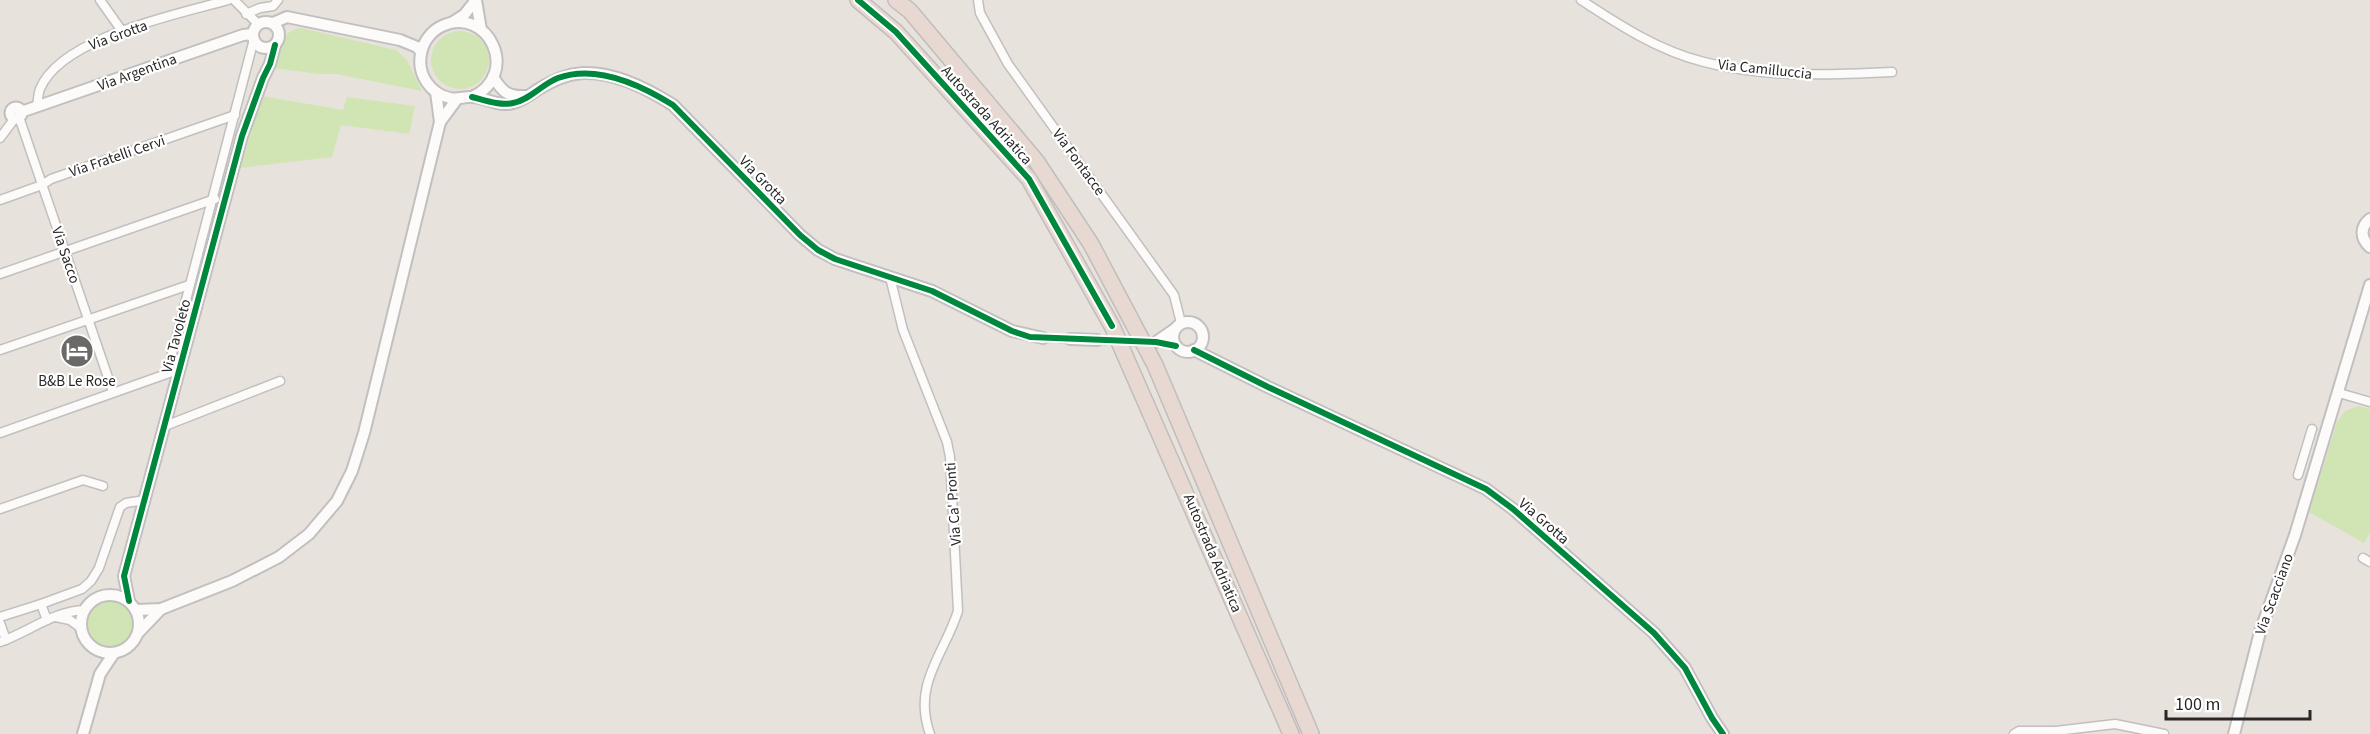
<svg xmlns="http://www.w3.org/2000/svg" width="2370" height="734" viewBox="0 0 2370 734" font-family="'Source Sans 3',sans-serif">
	<rect width="100%" height="100%" fill="#e8e2dd"/>
	<g fill="#d0e5b3">
		<path d="M301,28L396,50L407,60L422,91L336,74H319L273,68C279,51 281,30 301,28Z"/>
		<circle cx="460" cy="60" r="29"/>
		<polygon points="262,96 343,110 347,97 415,106 409,134 341,125 332,157 240,168"/>
		<polygon points="2358,406 2370,409 2370,533 2364,543 2309,512 2337,422 2345,411"/>
		<circle cx="110" cy="624" r="23"/>
	</g>
	<g fill="none" stroke-linecap="round" stroke-linejoin="round">
		<g stroke="#c2bdb9" stroke-width="10" stroke-dasharray="10 5" stroke-linecap="butt">
			<polyline points="1043,338 1070,339"/>
			<polyline points="1097,340 1148,342"/>
		</g>
		<defs>
			<g id="street">
				<polyline points="100,0 122,31"/>
				<polyline points="234,0 258,24"/>
				<polyline points="978,0 980,13 1008,64 1174,295 1181,323"/>
				<path d="M1581,0C1619,25 1659,51 1704,62C1765,78 1829,75 1892,72"/>
				<polyline points="246,14 260,8 273,6 278,0"/>
				<path d="M37,107C38,101 38,94 40,89C61,37 179,14 228,0"/>
				<polyline points="19,117 113,392"/>
				<polyline points="0,138 15,118"/>
				<polyline points="0,200 42,185 51,179 235,115"/>
				<polyline points="0,274 215,199"/>
				<path d="M890,277L903,330L947,442L950,457L958,611C944,655 912,684 930,734"/>
				<polyline points="0,350 189,285"/>
				<polyline points="167,373 254,39"/>
				<polyline points="2339,393 2370,402"/>
				<polyline points="165,426 280,381"/>
				<polyline points="0,433 172,372"/>
				<polyline points="2298,475 2312,429"/>
				<polyline points="0,509 83,480 103,486"/>
				<polyline points="2363,558 2370,562"/>
				<polyline points="0,617 41,604"/>
				<polyline points="56,617 70,620 81,628"/>
				<polyline points="47,620 41,604 82,589 91,581 99,568 120,507 126,503 145,500"/>
				<polyline points="0,623 6,640"/>
				<path d="M0,642C29,632 53,611 85,610"/>
				<polyline points="2014,734 2019,731 2056,731 2115,724 2164,734"/>
			</g>
			<g id="secondary">
				<polyline points="476,0 481,30"/>
				<circle cx="266" cy="35" r="13"/>
				<polyline points="453,22 464,15 476,0"/>
				<polyline points="273,23 287,17 400,40 417,47 421,52"/>
				<path d="M493,77C502,91 507,97 525,96"/>
				<path d="M472,97C521,75 489,5 442,26C431,31 423,42 421,54C417,74 430,94 450,98C458,100 465,96 473,97C486,98 499,107 513,103C522,101 530,95 537,90C552,81 566,74 584,73C614,72 648,89 673,105L800,235L818,250L835,259L932,291L1012,331L1043,338"/>
				<circle cx="16" cy="113" r="5.5"/>
				<polyline points="21,112 243,35 253,34"/>
				<polyline points="440,122 457,99"/>
				<path d="M2370,219C2360,227 2360,238 2370,247"/>
				<circle cx="1188" cy="337" r="15"/>
				<polyline points="1070,339 1097,340"/>
				<polyline points="1156,342 1175,329"/>
				<polyline points="1194,350 1268,387 1486,489 1513,509 1654,633 1685,668 1712,718 1723,734"/>
				<circle cx="110" cy="624" r="29"/>
				<polyline points="129,601 124,576 242,136 263,78 270,64 275,45"/>
				<polyline points="136,610 161,609 232,581 279,557 309,534 337,501 352,471 364,433 440,122 436,92"/>
				<polyline points="139,632 161,609"/>
				<polyline points="83,734 100,674 114,653"/>
				<polyline points="2234,734 2260,632 2295,535 2370,285"/>
			</g>
			<g id="highway">
				<polyline points="858,0 896,32 1029,179 1112,326 1291,734"/>
				<polyline points="896,0 910,11 1037,162 1091,244 1155,365 1311,734"/>
			</g>
		</defs>
		<use href="#street" stroke="#c1bfbf" stroke-width="11"/>
		<use href="#secondary" stroke="#c1bfbf" stroke-width="14"/>
		<use href="#highway" stroke="#c0bdbc" stroke-width="18"/>
		<use href="#street" stroke="#fcfbfa" stroke-width="8"/>
		<use href="#secondary" stroke="#fcfbfa" stroke-width="10"/>
		<use href="#highway" stroke="#e8d8d2" stroke-width="15"/>
		<defs>
			<g id="cycleway">
				<polyline points="858,0 896,32 1029,179 1112,326"/>
				<path d="M472,97C484,100 500,106 513,103C530,100 542,84 558,78C596,64 641,85 673,105L800,235L818,250L835,259L932,291L1012,331L1030,337L1156,342L1176,346"/>
				<polyline points="1194,350 1268,387 1486,489 1513,509 1654,633 1685,668 1712,718 1723,734"/>
				<polyline points="129,601 124,576 242,136 263,78 270,64 275,45"/>
			</g>
		</defs>
		<use href="#cycleway" stroke="#fff" stroke-width="10"/>
		<use href="#cycleway" stroke="#00873e" stroke-width="6"/>
	</g>
	<defs>
		<symbol id="hotel-disc" viewBox="-11 -11 22 22"><circle r="9.5" fill="#6b6967" stroke="#fff"/><path d="M-6-4.5h1.5V1H6V5H4.5V3h-9V5H-6ZM-4 0a1.8 1.8 0 1 1 3.6 0ZM.5 0V-2.5h3Q6-2.5 6 0Z" fill="#fff"/></symbol>
	</defs>
	<g fill-rule="evenodd">
		<use href="#hotel-disc" x="58" y="332" width="38" height="38"/>
	</g>
	<g text-anchor="middle" stroke-width="4.5" stroke-linejoin="round" paint-order="stroke">
		<g font-size="15" fill="#282828" stroke="#fff">
			<text transform="translate(118 35) rotate(-20)" y="5">Via Grotta</text>
			<text transform="translate(1765 69) rotate(6)" y="5">Via Camilluccia</text>
			<text transform="translate(137 72) rotate(-20)" y="5">Via Argentina</text>
			<text transform="translate(987 115) rotate(48)" y="5">Autostrada Adriatica</text>
			<text transform="translate(117 156) rotate(-19)" y="5">Via Fratelli Cervi</text>
			<text transform="translate(1079 162) rotate(54)" y="5">Via Fontacce</text>
			<text transform="translate(763 180) rotate(46)" y="5">Via Grotta</text>
			<text transform="translate(66 255) rotate(71)" y="5">Via Sacco</text>
			<text transform="translate(176 336) rotate(-75)" y="5">Via Tavoleto</text>
			<text transform="translate(953 504) rotate(-94)" y="5">Via Ca' Pronti</text>
			<text transform="translate(1544 521) rotate(41)" y="5">Via Grotta</text>
			<text transform="translate(1213 553) rotate(67)" y="5">Autostrada Adriatica</text>
			<text transform="translate(2274 594) rotate(-70)" y="5">Via Scacciano</text>
		</g>
		<g font-size="15" fill="#282828" stroke="#fff">
			<text x="77" y="386">B&amp;B Le Rose</text>
		</g>
	</g>
	<path d="M2166 710v9h144v-9" fill="none" stroke="#282828" stroke-width="3"/>
	<text x="2175" y="710" font-size="18" fill="#282828" stroke="#ffffff" stroke-width="4.5" paint-order="stroke">100 m</text>
</svg>
